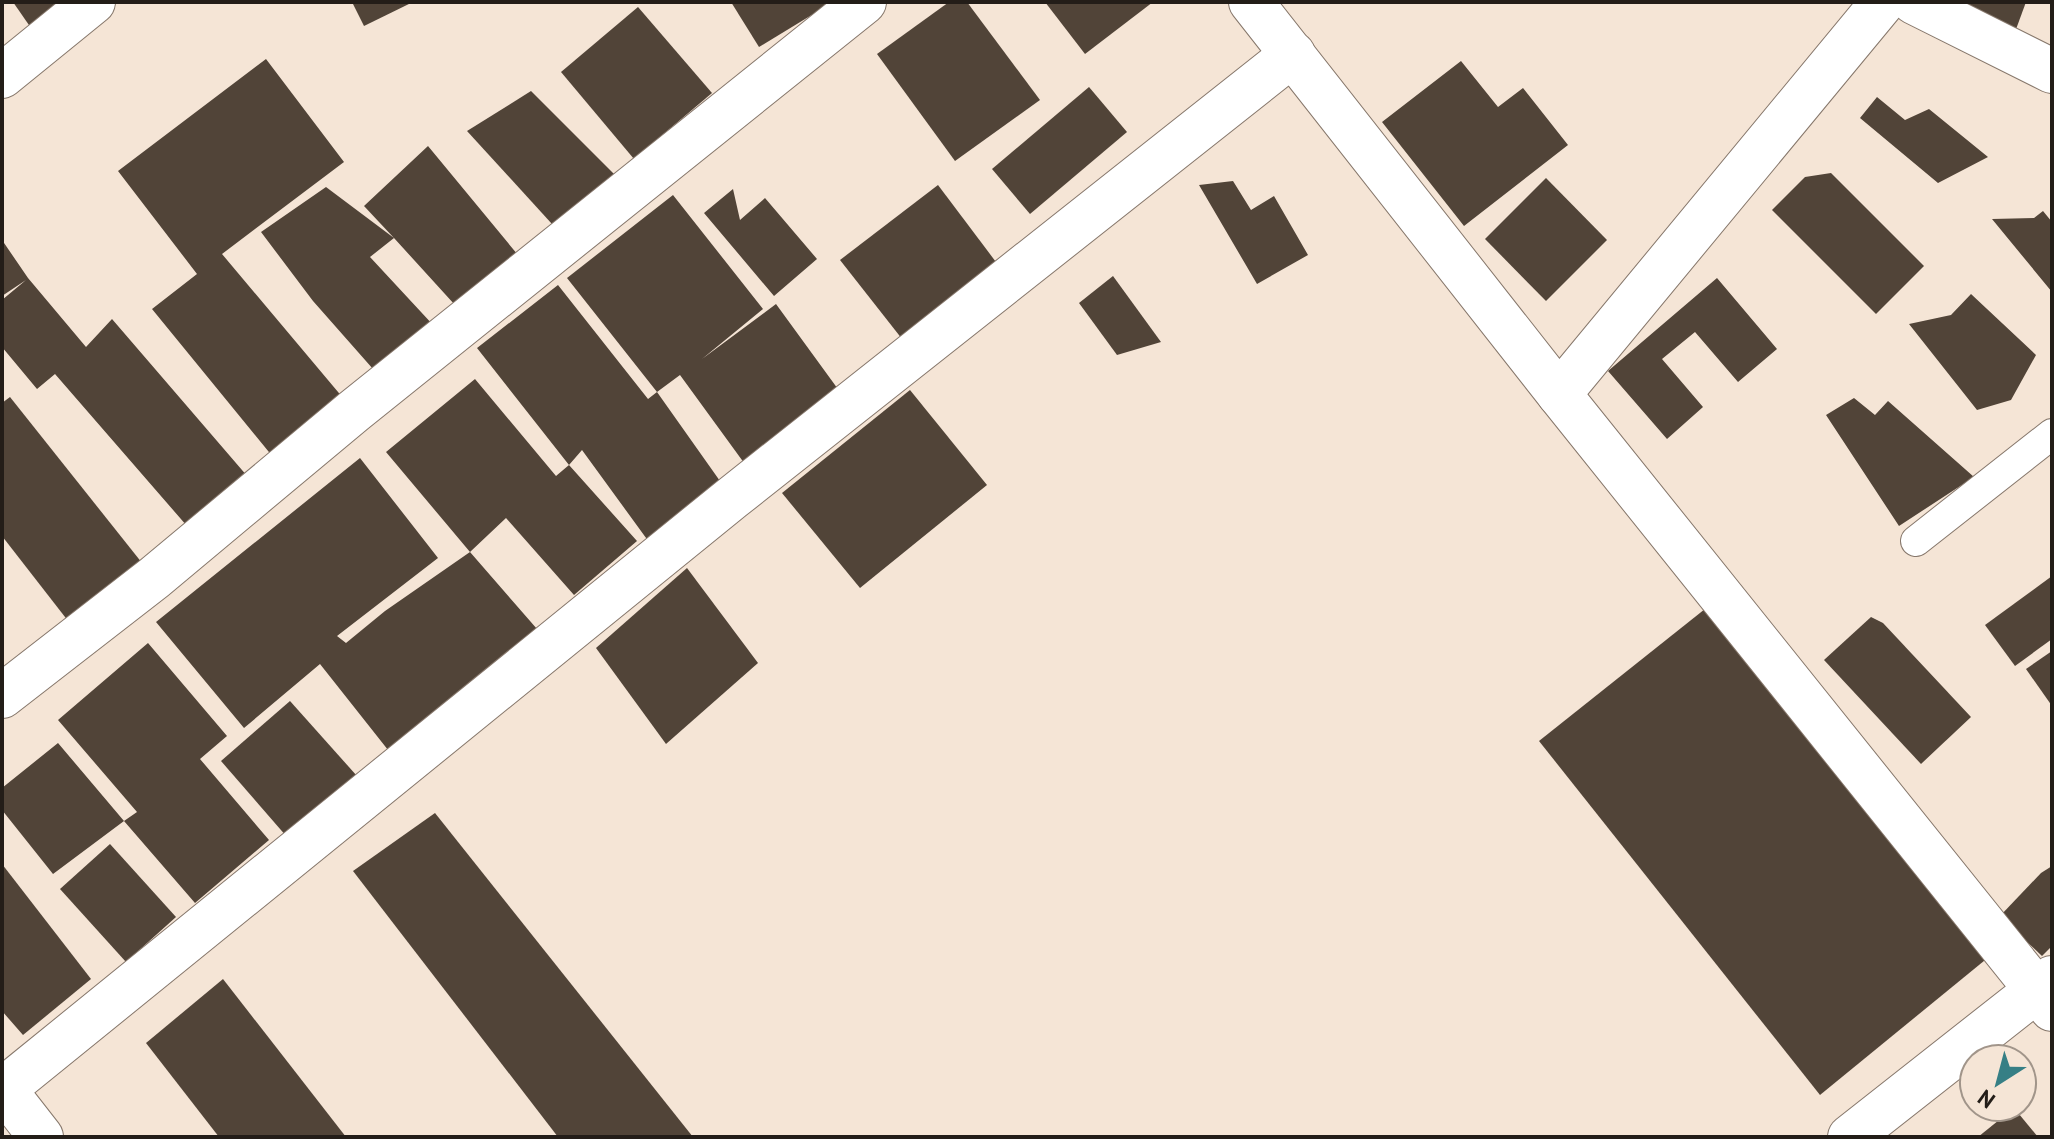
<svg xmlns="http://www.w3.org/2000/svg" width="2054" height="1139" viewBox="0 0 2054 1139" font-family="'PT Sans',sans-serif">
	<rect width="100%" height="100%" fill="#f5e5d6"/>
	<g fill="#514438">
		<polygon points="13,2 68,2 31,28"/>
		<polygon points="352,2 413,2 364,26"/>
		<polygon points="731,2 833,2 759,47"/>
		<polygon points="949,2 967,2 1040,100 955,161 877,54"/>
		<polygon points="1045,2 1153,2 1085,54"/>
		<polygon points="1963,2 2026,2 2015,32"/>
		<polygon points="638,7 712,93 634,159 561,72"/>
		<polygon points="266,59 344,162 222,254 354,411 273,457 152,309 197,274 118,171"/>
		<polygon points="1461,61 1498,107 1523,88 1568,145 1464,226 1382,122"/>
		<polygon points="1089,87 1127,132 1030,214 992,169"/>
		<polygon points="531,91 616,176 552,224 467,131"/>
		<polygon points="1877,97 1905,120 1929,109 1988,157 1938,183 1860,118"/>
		<polygon points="428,146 518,255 455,305 394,238 370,257 434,326 373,369 313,301 261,232 326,187 394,238 364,206"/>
		<polygon points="1831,173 1924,266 1876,314 1772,210 1805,177"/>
		<polygon points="1546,178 1607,240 1546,301 1485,239"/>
		<polygon points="1233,181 1251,210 1274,196 1308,255 1257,284 1199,185"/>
		<polygon points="938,185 1002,270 906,344 840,260"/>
		<polygon points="733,189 740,220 765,198 817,259 774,296 704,213"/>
		<polygon points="673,195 763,309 702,359 776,304 843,396 747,467 680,375 657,392 567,278"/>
		<polygon points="2043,211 2052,222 2052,292 1992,219 2034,218"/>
		<polygon points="2,240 28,278 86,347 112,319 248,477 187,526 55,374 37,389 2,347 2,300 26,280 2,296"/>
		<polygon points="1113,276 1161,342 1117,355 1079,303"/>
		<polygon points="1717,278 1777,349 1738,382 1695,332 1662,359 1703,407 1667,439 1608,371"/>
		<polygon points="558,285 648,399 657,392 732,498 657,553 582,450 569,465 637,541 574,595 506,518 470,552 386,452 475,379 556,476 569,465 477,348"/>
		<polygon points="1971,294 2036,355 2011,400 1977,410 1909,324 1951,315"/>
		<polygon points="910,390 987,485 860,588 782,493"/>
		<polygon points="10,397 154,578 79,635 2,536 2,403"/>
		<polygon points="1854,398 1875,415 1888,401 1974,477 1899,526 1826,415"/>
		<polygon points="360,458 438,558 337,636 346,643 385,611 470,552 544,637 392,755 320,664 244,728 156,622"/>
		<polygon points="687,568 758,663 666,744 596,648"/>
		<polygon points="2052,576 2052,639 2015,666 1985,625"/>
		<polygon points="1710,605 1990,956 1820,1095 1539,741"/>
		<polygon points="1871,617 1883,623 1971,717 1921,764 1824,660"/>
		<polygon points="148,643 227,736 200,759 269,840 195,903 124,821 53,874 2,810 2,788 58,743 124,821 137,812 58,720"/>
		<polygon points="2052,651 2052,706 2026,669"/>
		<polygon points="290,701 357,776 287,837 221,761"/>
		<polygon points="435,813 693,1137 558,1137 353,871"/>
		<polygon points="110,844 176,917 126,962 60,889"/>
		<polygon points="2,864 91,979 23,1035 2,1011"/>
		<polygon points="2052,866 2052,946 2042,956 2000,916 2041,873"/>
		<polygon points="223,979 346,1137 219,1137 146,1043"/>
		<polygon points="2014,1108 2038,1137 1978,1137"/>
	</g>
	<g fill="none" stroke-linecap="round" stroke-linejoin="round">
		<defs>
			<polyline id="service" points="1916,541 2052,434"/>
			<g id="minor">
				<polyline points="1251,2 1559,394 2052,1009"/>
				<polyline points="1914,2 2052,71"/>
				<polyline points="2,76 93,2"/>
				<polyline points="1559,394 1883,2"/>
				<polyline points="2,696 154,578 354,411 864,2"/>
				<polyline points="2,1087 41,1137"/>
				<polyline points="4,1089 732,498 1293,54"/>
				<polyline points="1850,1137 2052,978"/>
			</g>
		</defs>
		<use href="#service" stroke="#86776b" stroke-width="32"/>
		<use href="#minor" stroke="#86776b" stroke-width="46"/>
		<use href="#service" stroke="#fff" stroke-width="30"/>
		<use href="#minor" stroke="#fff" stroke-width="44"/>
	</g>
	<rect width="2054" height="1139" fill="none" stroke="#231d18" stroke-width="8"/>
	<g transform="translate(1998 1083) rotate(216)"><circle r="38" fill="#f5e5d6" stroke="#a1958a" stroke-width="2"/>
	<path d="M0-6L14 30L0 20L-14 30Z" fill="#367f85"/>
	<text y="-12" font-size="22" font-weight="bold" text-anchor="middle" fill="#231d18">N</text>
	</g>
</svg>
